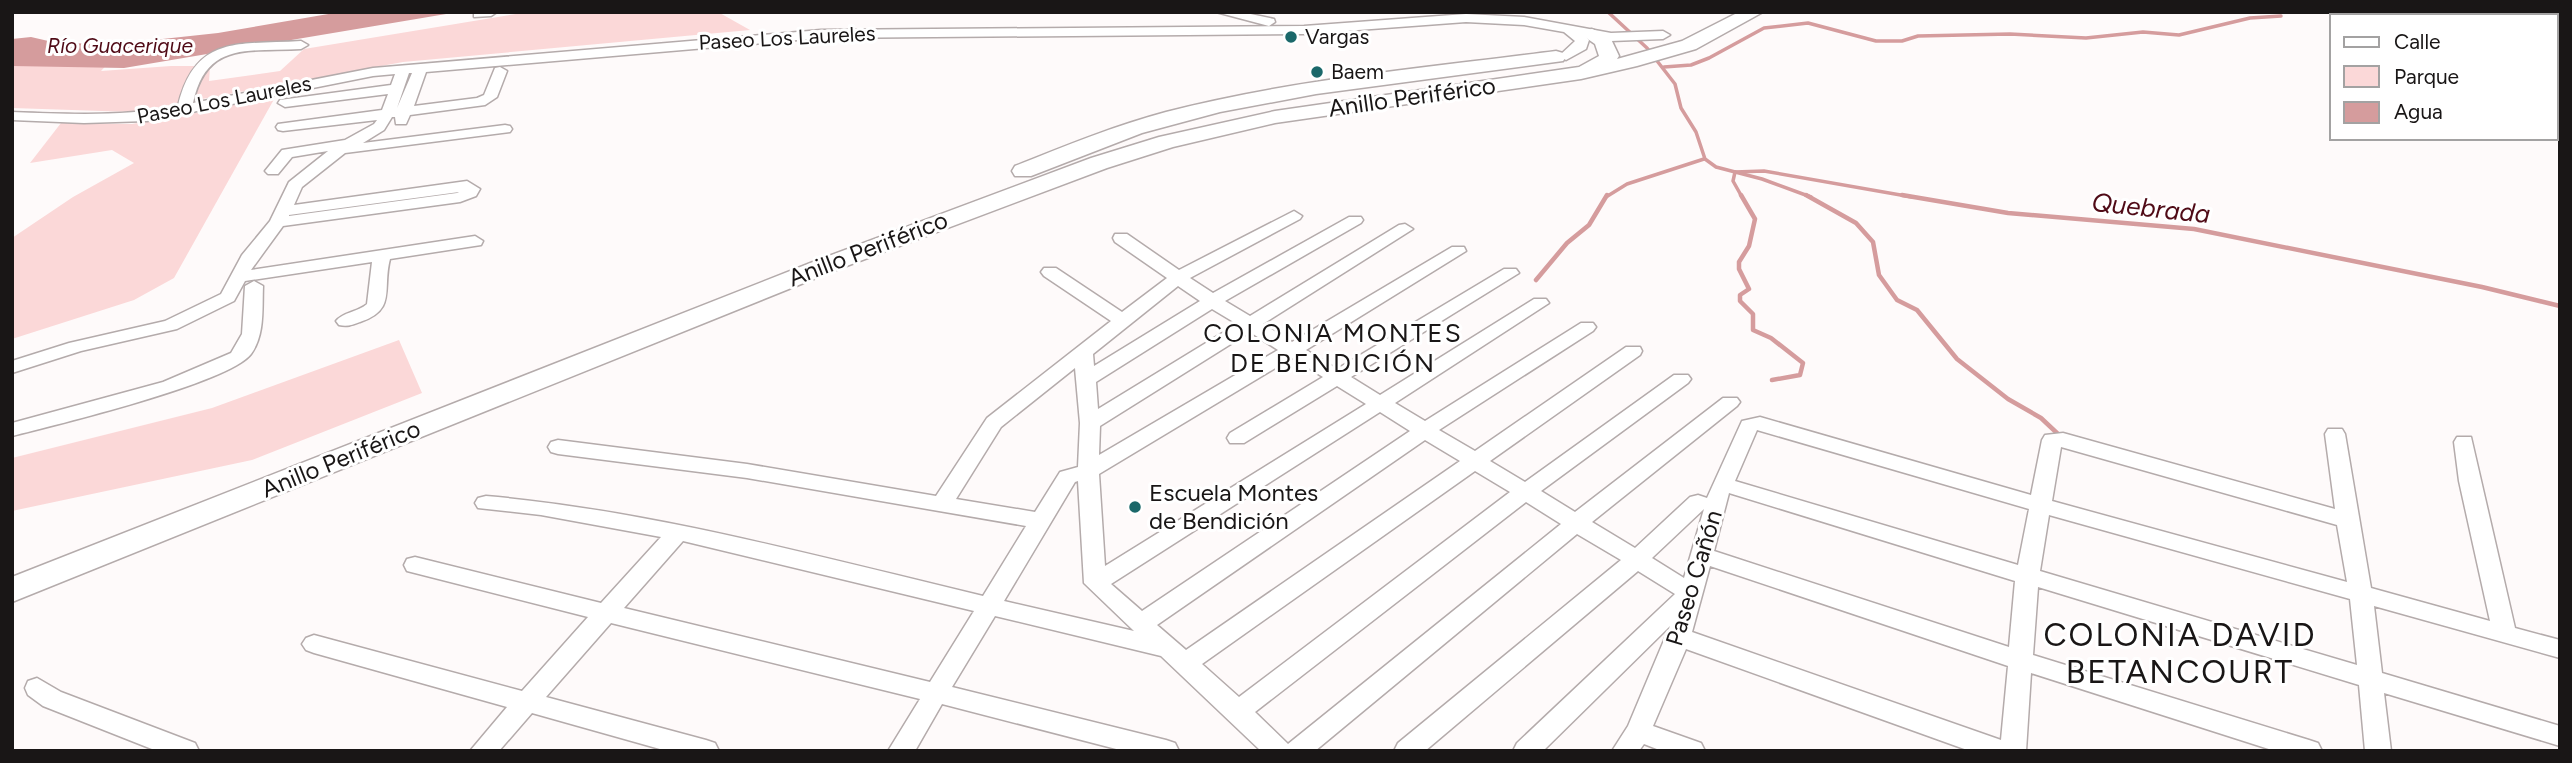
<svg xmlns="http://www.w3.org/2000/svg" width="2572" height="763" viewBox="0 0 2572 763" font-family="Figtree,sans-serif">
	<rect width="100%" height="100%" fill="#fefafa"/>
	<g fill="#fbd8d8">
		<polygon points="528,12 718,12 750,30 403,62 132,112 12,108 12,64 112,59 101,71 171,66 210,66 209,81 280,71 304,49"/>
		<polygon points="277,94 174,278 134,300 12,339 12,238 73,197 134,163 112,150 30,163 61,123 132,124 201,112"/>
		<polygon points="399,340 422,393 252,460 12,511 12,458 212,408"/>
	</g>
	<polygon fill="#d59c9d" points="340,12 458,12 124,68 12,66 12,39 31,37 57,43 116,44 218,33"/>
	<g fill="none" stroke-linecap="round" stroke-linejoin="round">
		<g stroke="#d59c9d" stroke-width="3.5">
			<polyline points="1608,12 1647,48 1675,84 1681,108 1696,132 1705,159 1716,167 1762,179 1811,197"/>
			<polyline points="1664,67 1691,65 1709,58 1764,28 1808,23 1876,41 1902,41 1918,36 2010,34 2086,38 2143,32 2179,35 2250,18 2281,16"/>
			<polyline points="1735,172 1764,171 1912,197"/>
			<polyline points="1735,172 1733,181 1742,197"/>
			<polyline points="1606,197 1627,184 1704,159"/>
		</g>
		<g stroke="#d59c9d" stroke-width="4.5">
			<polyline points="1741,195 1755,219 1749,246 1739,262 1739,269 1749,289 1740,295 1740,301 1753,314 1753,330 1771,338 1803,363 1800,375 1772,380"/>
			<polyline points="1806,195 1856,223 1873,242 1879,275 1897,300 1917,310 1957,359 2008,399 2041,418 2058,434"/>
			<polyline points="1902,195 2008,213 2194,229 2482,287 2560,306"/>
			<polyline points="1536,280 1567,243 1589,225 1607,195"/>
		</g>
		<defs>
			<g id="minor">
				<polygon points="474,12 497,12 491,16 474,17"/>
				<polygon points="1216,12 1241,12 1274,19 1275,22 1269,26"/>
				<path d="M1466,14L1524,17L1611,33L1663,31L1670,35L1663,39L1611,41L1585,36L1589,40L1586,49L1566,60L1559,56L1575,41L1564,32L1524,25L1466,22L1304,34L821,38L426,72L414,106L477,98L484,95L495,68L500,67L507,71L497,97L485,105L410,115L406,124H396L395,117H392L384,130L363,143L505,125L510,126L512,129L510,132L345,153L302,187L294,205L467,181L480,189L476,196L460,202L283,226L251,270L475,236L483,241L481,245L390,259C382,289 397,310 360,322C352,325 347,327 339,325L336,321C343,312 358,312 367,304L372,262L245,281L234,301L177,329L81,351L12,373V361L69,343L165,321L221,294L242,255L270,221L289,182L328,151L292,157L278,174H268L265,171L282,150L345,140L374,124L377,120L283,131L278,130L276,127L278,124L382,110L388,94L285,107L278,103L280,100L391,85L395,74L373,76L147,121L84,123L12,120V112C68,114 123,117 178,106C195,34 240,45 301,41L308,45L301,49C249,52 206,41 193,103L373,68L821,30L1304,26ZM409,73H412L397,108ZM459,192L457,193L289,216V215Z"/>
				<path d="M1294,211L1302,216L1300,219L1190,278L1213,293L1349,217H1361L1363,220L1361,223L1225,301L1250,316L1399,225L1405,224L1413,229L1263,324L1292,342L1452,247H1464L1466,251L1306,350L1337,369L1504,269H1516L1519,273L1351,377L1380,395L1534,299H1546L1549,303L1395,403L1425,421L1581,323H1593L1596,327L1593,331L1439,430L1475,451L1626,347H1640L1642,351L1640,355L1490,461L1525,482L1674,375H1688L1691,379L1688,383L1541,491L1575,512L1723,398H1737L1740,402L1737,406L1592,522L1635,548L1690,497L1698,495L1707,498L1742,421L1760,417L2031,495L2042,440L2045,435L2063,433L2335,509L2325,434L2328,429H2342L2345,434L2371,588L2490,621L2459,481L2454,442L2457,437H2471L2515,628L2560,640V658L2374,606L2382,673L2560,726V746L2384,693L2391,751H2365L2359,685L2038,587L2033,655L2309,740L2318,743L2322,751H2275L2031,673L2026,751H1970L1686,649L1653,726L1701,743L1705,751H1662L1644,744L1639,751H1612L1628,726L1670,626L1543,751H1513L1517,743L1675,594L1638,571L1425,751H1394L1398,743L1621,560L1577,534L1315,751H1261L1161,656L995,616L952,687L1166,740L1175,743L1179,751H1124L942,704L915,751H888L920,699L611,623L546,697L706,740L715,743L719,751H667L532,713L499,751H470L507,707L314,653L306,650L302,644L306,638L314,635L522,691L588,617L407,571L404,565L407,559L415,557L601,603L661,537L541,515L478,508L475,503L478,498L486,496C654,511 819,557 983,596L1026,526L747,478L558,454L551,452L548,447L551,442L558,440L747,464L936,496L987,418L1111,321L1044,276L1041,272L1044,268H1056L1122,312L1167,278L1115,242L1113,238L1115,234H1127L1179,270ZM1178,286L1200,301L1094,366L1093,354ZM1212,309L1237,324L1098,409L1096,382ZM1250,332L1278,350L1099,455L1100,426ZM1292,358L1323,377L1230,433L1227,438L1230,443H1244L1337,386L1366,404L1105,566L1099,474ZM1075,368L1080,423L1078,467L1060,472L1035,512L956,499L1001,427ZM1380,412L1410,431L1142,611L1111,584ZM1757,430L2029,509L2018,565L1735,481ZM1425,440L1460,461L1186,650L1157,625ZM2061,447L2337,525L2347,582L2052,501ZM1475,471L1510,492L1239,697L1202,664ZM1078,481L1084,583L1134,631L1004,601L1075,482ZM1729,493L2015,581L2009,647L1714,551ZM1526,502L1561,524L1288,744L1255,712ZM1704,509L1684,578L1652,558ZM2049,515L2350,599L2357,665L2040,571ZM683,541L974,611L930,682L624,608ZM1710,566L2008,666L2001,740L1692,632Z"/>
				<path d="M254,281L263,286C262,308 265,335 251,354C229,383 55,425 12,436V423L163,382L231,353L242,334L245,286Z"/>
				<polygon points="37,678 61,692 195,743 199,751 157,751 43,706 28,695 25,688 28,681"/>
			</g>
			<g id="highway">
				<polygon points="1739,12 1763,12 1696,49 1637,66 1581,79 1275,123 1173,147 1107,168 836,270 12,602 12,577 818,260 1091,158 1159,137 1275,111 1579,67 1599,56 1595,44 1582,35 1585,31 1592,29 1610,37 1619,56 1617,59 1682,41"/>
				<path d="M1556,51L1563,53L1566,57L1563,61L1316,94L1220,112L1142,133L1031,176H1015L1012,171L1015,166C1065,146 1114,126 1166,112C1293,79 1426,68 1556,51Z"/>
			</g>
		</defs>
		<use href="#minor" stroke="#b4abab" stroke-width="3"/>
		<use href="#highway" stroke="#b4abab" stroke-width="3"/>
		<use href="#minor" fill="#fff" fill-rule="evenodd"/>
		<use href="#highway" fill="#fff" fill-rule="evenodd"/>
	</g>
	<g fill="#1b686a" stroke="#fff" stroke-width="2.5">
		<circle cx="1291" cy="37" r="7"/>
		<circle cx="1317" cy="72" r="7"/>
		<circle cx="1135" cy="507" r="7"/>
	</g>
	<g text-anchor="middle" stroke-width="6" stroke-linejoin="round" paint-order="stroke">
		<g font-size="21" fill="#191616" stroke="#fff" text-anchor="start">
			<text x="1305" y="44">Vargas</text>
			<text x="1331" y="79">Baem</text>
		</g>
		<g font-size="21" fill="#191616" stroke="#fff">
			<text transform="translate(787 38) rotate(-3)" y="7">Paseo Los Laureles</text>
			<text transform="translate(224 100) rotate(-11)" y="7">Paseo Los Laureles</text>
		</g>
		<g font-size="21" font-style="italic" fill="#500b17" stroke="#fff">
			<text x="120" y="53">Río Guacerique</text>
		</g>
		<g font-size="24" fill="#191616" stroke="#fff">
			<text transform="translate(1412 97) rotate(-8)" y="8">Anillo Periférico</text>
			<text transform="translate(868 249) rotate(-21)" y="8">Anillo Periférico</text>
			<text transform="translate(341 459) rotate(-22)" y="8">Anillo Periférico</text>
			<text transform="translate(1694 578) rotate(-73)" y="8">Paseo Cañón</text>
		</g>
		<g font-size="24" fill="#191616" stroke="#fff" text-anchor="start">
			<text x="1149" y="501">Escuela Montes<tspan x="1149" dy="28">de Bendición</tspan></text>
		</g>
		<g font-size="26" font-style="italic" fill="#500b17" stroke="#fff">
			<text transform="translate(2151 208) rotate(6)" y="9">Quebrada</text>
		</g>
		<g font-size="26" letter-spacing="2" fill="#191616" stroke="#fff">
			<text x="1333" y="342">COLONIA MONTES<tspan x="1333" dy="30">DE BENDICIÓN</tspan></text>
		</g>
		<g font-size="32" letter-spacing="2" fill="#191616" stroke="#fff">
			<text x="2180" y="646">COLONIA DAVID<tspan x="2180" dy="37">BETANCOURT</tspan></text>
		</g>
	</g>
	<rect width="2572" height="763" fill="none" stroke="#191616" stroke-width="28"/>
	<rect x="2330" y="14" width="228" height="126" fill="#ffffff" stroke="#a3a2a2" stroke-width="2"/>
	<rect x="2344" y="37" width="35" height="10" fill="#ffffff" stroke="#a3a2a2" stroke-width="2"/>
	<text x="2394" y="49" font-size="21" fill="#191616">Calle</text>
	<rect x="2344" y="66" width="35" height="21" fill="#fbd8d8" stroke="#a3a2a2" stroke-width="2"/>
	<text x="2394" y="84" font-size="21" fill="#191616">Parque</text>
	<rect x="2344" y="102" width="35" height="21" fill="#d59c9d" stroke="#a3a2a2" stroke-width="2"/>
	<text x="2394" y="119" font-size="21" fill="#191616">Agua</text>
</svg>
